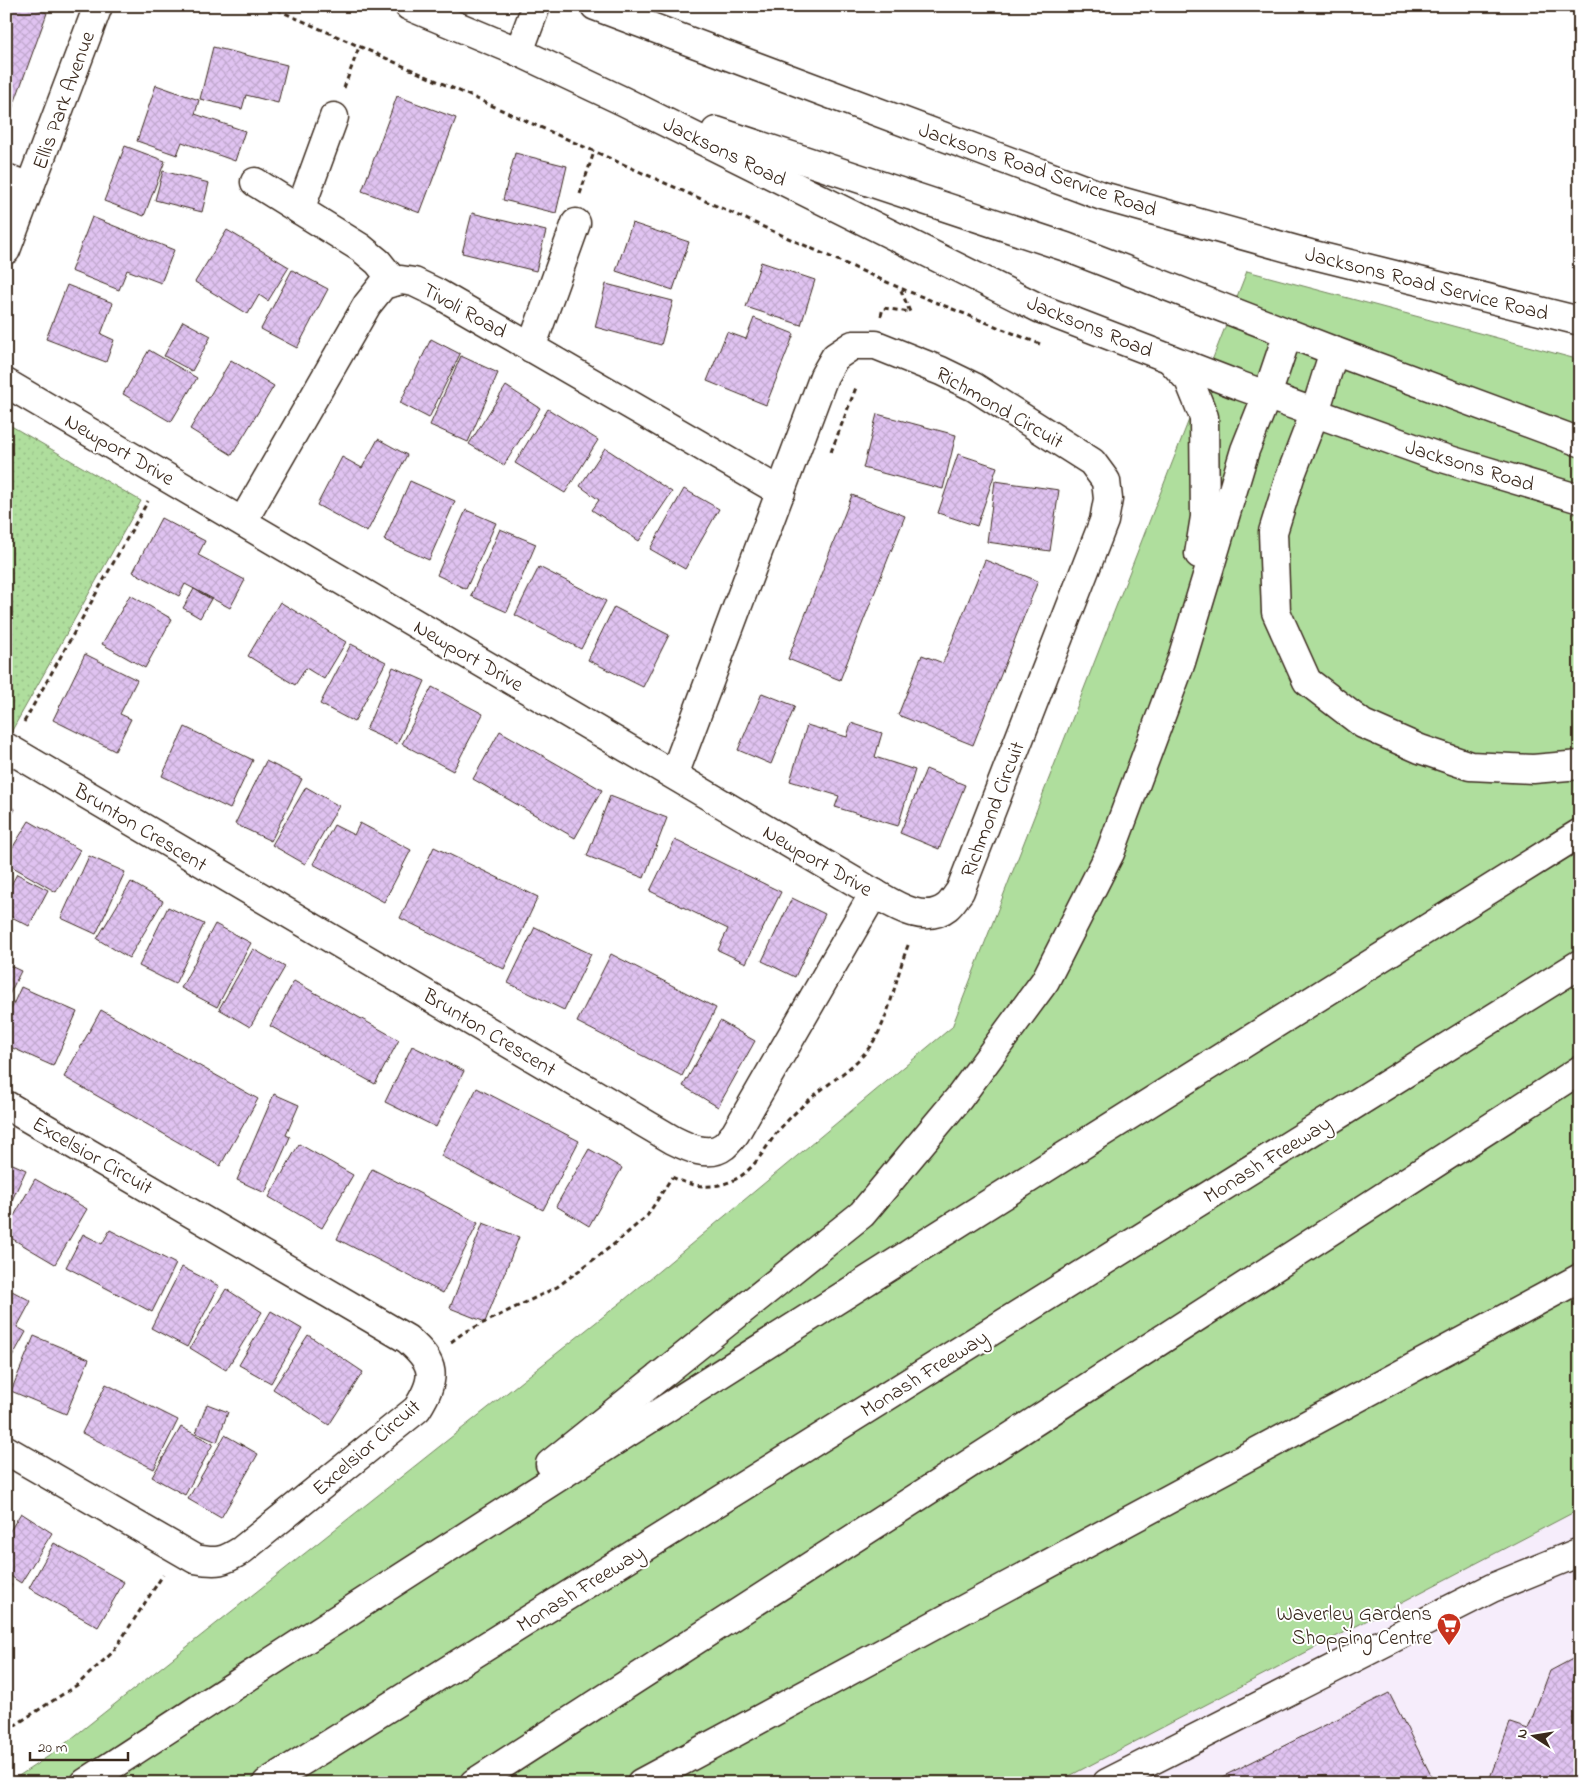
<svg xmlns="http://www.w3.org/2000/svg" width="1586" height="1789" viewBox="0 0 1586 1789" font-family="'Indie Flower',sans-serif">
	<defs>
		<pattern id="park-dots" width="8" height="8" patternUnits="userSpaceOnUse" patternTransform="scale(1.25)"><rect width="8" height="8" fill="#afde9d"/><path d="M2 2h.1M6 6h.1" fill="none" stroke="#97bf87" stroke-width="1.8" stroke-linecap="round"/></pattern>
		<pattern id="building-cross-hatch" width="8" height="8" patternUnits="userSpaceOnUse" patternTransform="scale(1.25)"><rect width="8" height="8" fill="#e0c3f1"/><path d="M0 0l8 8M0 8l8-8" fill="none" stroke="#c1a8ce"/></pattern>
	</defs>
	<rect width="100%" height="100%" fill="#fff"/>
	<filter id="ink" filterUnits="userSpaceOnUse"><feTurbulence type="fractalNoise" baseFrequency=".02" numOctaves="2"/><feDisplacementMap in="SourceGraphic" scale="10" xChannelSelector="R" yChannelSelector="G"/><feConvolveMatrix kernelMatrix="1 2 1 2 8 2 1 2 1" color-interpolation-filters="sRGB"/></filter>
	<g filter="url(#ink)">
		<polygon fill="#f6edfb" points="1580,1508 1580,1783 1056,1783"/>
		<polygon fill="#afde9d" stroke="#75845e" points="1247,271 1580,360 1580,1509 1056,1783 8,1783 52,1754 624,1300 952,1027"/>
		<polygon fill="url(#park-dots)" stroke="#75845e" points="6,423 141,501 10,734 6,732"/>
		<g fill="url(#building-cross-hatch)" stroke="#3b2a1e">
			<polygon points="6,6 29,6 47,13 6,126"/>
			<polygon points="213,47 287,65 278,103 246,95 242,109 200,99"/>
			<polygon points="156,85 199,100 195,114 245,131 235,161 182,142 177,155 137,141"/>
			<polygon points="397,96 456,118 420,213 362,191"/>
			<polygon points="125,146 165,161 144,216 104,201"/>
			<polygon points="515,153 567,166 556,213 503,200"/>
			<polygon points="163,171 209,183 202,212 155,200"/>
			<polygon points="472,213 546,231 536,271 462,253"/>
			<polygon points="92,217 174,250 161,283 127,270 119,290 71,271"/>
			<polygon points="632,223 689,242 673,290 616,271"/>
			<polygon points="227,230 289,267 268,301 259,295 248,314 195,282"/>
			<polygon points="761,262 815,280 801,325 746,307"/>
			<polygon points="292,270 328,289 297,348 261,329"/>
			<polygon points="606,284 673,301 661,345 595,327"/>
			<polygon points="67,285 113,303 101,334 114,340 106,362 46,339"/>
			<polygon points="754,318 794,334 766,405 707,381 727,332 746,339"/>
			<polygon points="183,321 211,336 192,371 164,356"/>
			<polygon points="431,339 460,354 429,418 400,403"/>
			<polygon points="149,350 197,378 171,422 123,394"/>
			<polygon points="461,356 498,373 468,442 430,425"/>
			<polygon points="231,360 274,386 232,455 190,429"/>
			<polygon points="506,386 540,408 504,465 469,444"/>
			<polygon points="548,409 598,440 565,493 515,463"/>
			<polygon points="877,414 956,435 943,489 863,468"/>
			<polygon points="378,439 407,455 367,532 317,505 342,457 362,468"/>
			<polygon points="605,448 672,492 639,541 592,510 599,500 580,486"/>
			<polygon points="958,454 997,467 977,526 938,513"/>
			<polygon points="410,481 455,501 429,560 384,540"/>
			<polygon points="995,481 1059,490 1050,551 987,542"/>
			<polygon points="684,489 719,509 685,569 650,549"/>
			<polygon points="852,495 905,516 840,680 788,659"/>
			<polygon points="466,510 496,523 466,589 437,575"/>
			<polygon points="161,518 205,541 198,555 245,580 230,608 185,584 179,596 133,572"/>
			<polygon points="500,529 536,544 507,612 471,596"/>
			<polygon points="985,560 1038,581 973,745 898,715 922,655 943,663"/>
			<polygon points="539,567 606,601 581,649 515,615"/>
			<polygon points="194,589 211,599 200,618 183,608"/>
			<polygon points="130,595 172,619 145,668 102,644"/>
			<polygon points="280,602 346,642 324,679 306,668 295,685 248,656"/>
			<polygon points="614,607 669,635 643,687 588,660"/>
			<polygon points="351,644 386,662 354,722 320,704"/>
			<polygon points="85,654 137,680 120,714 131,719 115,751 53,720"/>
			<polygon points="393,667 425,681 397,744 366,730"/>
			<polygon points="432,687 483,714 453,771 402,744"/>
			<polygon points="762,693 795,706 771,764 738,750"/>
			<polygon points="851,723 882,733 875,757 915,770 898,826 835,807 839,796 790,781 807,725 847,737"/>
			<polygon points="185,727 253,760 230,809 162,776"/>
			<polygon points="500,731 602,790 575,838 473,779"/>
			<polygon points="266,761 302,779 271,841 235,824"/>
			<polygon points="926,769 965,785 939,849 900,833"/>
			<polygon points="306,787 339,806 305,864 272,845"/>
			<polygon points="610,796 667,818 644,878 587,856"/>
			<polygon points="6,805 15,809 6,827"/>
			<polygon points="29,821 80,850 56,892 6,863 6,858"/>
			<polygon points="360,823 411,850 384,902 313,864 334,825 354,835"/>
			<polygon points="675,840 781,892 746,963 718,950 728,929 650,891"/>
			<polygon points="434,847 538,897 504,969 400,918"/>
			<polygon points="89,856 125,872 96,934 61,918"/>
			<polygon points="17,874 48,890 29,926 6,914 6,894"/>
			<polygon points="131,882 163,901 129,958 97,939"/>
			<polygon points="792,898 825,914 795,977 762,961"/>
			<polygon points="168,907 204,924 175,984 139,966"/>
			<polygon points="215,924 251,943 217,1007 181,988"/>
			<polygon points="535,927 591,954 564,1010 508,983"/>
			<polygon points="253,949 285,967 250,1027 219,1009"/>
			<polygon points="611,954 716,1008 682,1076 577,1022"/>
			<polygon points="6,964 21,971 6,1001"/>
			<polygon points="294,981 399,1040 375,1084 270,1026"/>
			<polygon points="21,987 77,1012 53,1066 6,1045 6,1020"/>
			<polygon points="101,1010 258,1099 220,1166 64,1077"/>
			<polygon points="720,1021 755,1041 718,1107 683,1086"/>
			<polygon points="412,1046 464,1071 436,1127 385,1102"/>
			<polygon points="477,1088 579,1141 543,1210 441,1156"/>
			<polygon points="274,1094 299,1105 286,1135 290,1137 265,1193 237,1180"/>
			<polygon points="299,1144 353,1175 322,1228 269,1197"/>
			<polygon points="589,1149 622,1168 589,1226 556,1206"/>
			<polygon points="6,1161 26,1170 6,1213"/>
			<polygon points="372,1169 478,1223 443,1293 337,1239"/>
			<polygon points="35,1179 87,1209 55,1264 6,1235 6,1230"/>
			<polygon points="483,1223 519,1237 485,1322 450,1308"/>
			<polygon points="110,1230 176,1264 152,1312 66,1267 83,1234 102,1244"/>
			<polygon points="182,1267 219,1286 187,1347 151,1328"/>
			<polygon points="226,1289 262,1312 226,1370 190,1348"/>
			<polygon points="12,1291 31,1301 17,1327 26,1332 6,1368 6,1301"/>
			<polygon points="271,1311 302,1329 271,1383 239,1365"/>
			<polygon points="308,1335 363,1372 329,1425 273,1389"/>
			<polygon points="34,1336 89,1359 66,1414 11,1391"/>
			<polygon points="106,1384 178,1420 154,1469 82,1433"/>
			<polygon points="207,1404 228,1412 217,1442 196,1433"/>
			<polygon points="181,1427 213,1444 185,1495 152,1477"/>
			<polygon points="225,1435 258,1454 221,1518 188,1499"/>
			<polygon points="21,1513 52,1533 21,1583 6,1573 6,1537"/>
			<polygon points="54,1543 124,1582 98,1627 29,1588"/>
			<polygon points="6,1581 12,1585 6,1594"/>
			<polygon points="1580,1655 1580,1783 1488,1783 1510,1723 1528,1729 1550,1671"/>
			<polygon points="1389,1693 1435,1783 1210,1783"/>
		</g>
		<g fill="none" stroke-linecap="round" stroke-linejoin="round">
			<defs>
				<g id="minor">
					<polyline points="595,6 1102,196 1310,254 1580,321"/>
					<polyline points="519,52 536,6"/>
					<polyline points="6,178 30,187"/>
					<polyline points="255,182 361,248 378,262 394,282"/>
					<polyline points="300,210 334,117"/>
					<polyline points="6,250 98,6"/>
					<polyline points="531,348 576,223"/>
					<path d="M6,383L874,893C895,905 924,925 947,907C952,903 956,896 960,891L1104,521L1108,499L1106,481L1092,462L974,387L941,371L876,345H853L835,357L824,376L674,775"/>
					<polyline points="243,521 367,305 383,285 401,280 414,282 437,293 781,492"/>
					<path d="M6,747L673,1140C687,1147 709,1158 724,1146C728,1143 731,1138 735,1134L874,893"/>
					<path d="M6,1105L407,1339C436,1364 437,1377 417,1409L242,1550C223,1562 217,1563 195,1559L6,1450"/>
					<polyline points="1107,1783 1492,1588 1580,1552"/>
				</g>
				<g id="major">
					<polyline points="409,6 519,52 623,101 1041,309 1238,385 1436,456 1580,499"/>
					<polyline points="716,131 1066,247 1334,351 1580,442"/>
					<polyline points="1267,395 1288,333"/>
					<polyline points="1315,412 1334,351"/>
				</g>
				<g id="highway">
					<polyline points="1170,359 1189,380 1204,417 1205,517 1199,554"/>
					<polyline points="1315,412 1290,477 1273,532 1276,612 1307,681 1363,724 1420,749 1470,766 1533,769 1580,765"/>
					<polyline points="550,1464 862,1214 959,1098 1045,981 1110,853 1181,662 1245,450 1267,395"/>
					<path d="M85,1783C579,1460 1079,1146 1580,833"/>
					<polyline points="267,1783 1580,964"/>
					<polyline points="474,1783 1580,1070"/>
					<polyline points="641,1783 1580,1278"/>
				</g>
			</defs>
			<use href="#minor" stroke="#3b2a1e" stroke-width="31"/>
			<use href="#major" stroke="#3b2a1e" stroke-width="31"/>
			<use href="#highway" stroke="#3b2a1e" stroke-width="31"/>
			<g stroke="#3b2a1e" stroke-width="3" stroke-dasharray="5 4" stroke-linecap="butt">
				<polyline points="269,6 900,288 1040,344"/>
				<polyline points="344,88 359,47"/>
				<polyline points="580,194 594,152"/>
				<polyline points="881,316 883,308 910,312 900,288"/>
				<polyline points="831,452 857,385"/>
				<polyline points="24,722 148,501"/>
				<path d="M672,1177C692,1187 713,1190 734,1180C755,1170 765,1147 779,1130C794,1113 811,1097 829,1084C847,1070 863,1059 875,1039C892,1010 896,974 909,943"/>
				<polyline points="451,1342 463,1333 557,1287 613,1245 647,1216 672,1177"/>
				<polyline points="6,1731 77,1685 113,1652 163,1575"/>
			</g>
			<use href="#minor" stroke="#fff" stroke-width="28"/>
			<use href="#major" stroke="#fff" stroke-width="28"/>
			<use href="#highway" stroke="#fff" stroke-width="28"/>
		</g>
	</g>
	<defs>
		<symbol id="supermarket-pin" viewBox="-11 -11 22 30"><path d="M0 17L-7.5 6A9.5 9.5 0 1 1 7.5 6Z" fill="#c8321e" stroke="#fff"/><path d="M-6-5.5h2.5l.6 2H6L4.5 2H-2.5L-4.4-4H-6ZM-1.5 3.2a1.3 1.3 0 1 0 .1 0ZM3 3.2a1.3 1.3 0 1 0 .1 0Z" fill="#fff"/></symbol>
	</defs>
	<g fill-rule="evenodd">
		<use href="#supermarket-pin" x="1435" y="1611" width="28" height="38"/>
	</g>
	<g text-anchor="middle" stroke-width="4" stroke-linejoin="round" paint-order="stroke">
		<g font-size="21" fill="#3b2a1e" stroke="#fff">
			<text transform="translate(63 100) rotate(-70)" y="7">Ellis Park Avenue</text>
			<text transform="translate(725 151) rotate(26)" y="7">Jacksons Road</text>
			<text transform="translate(1038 169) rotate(19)" y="7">Jacksons Road Service Road</text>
			<text transform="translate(1427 283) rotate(14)" y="7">Jacksons Road Service Road</text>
			<text transform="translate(465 310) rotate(29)" y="7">Tivoli Road</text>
			<text transform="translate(1090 326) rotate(22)" y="7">Jacksons Road</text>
			<text transform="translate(1000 407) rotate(30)" y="7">Richmond Circuit</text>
			<text transform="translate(120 449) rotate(30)" y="7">Newport Drive</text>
			<text transform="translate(1470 465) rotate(17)" y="7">Jacksons Road</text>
			<text transform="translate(469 655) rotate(30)" y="7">Newport Drive</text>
			<text transform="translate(992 809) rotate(-69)" y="7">Richmond Circuit</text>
			<text transform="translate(141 827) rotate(31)" y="7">Brunton Crescent</text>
			<text transform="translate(818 860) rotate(30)" y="7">Newport Drive</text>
			<text transform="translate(490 1032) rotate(31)" y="7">Brunton Crescent</text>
			<text transform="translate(93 1155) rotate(30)" y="7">Excelsior Circuit</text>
			<text transform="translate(1267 1159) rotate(-32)" y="7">Monash Freeway</text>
			<text transform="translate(924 1373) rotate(-32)" y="7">Monash Freeway</text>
			<text transform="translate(366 1447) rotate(-41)" y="7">Excelsior Circuit</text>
			<text transform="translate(580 1588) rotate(-32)" y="7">Monash Freeway</text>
		</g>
		<g font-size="21" fill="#3b2a1e" stroke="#fff" text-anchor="end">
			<text x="1432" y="1620">Waverley Gardens<tspan x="1432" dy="24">Shopping Centre</tspan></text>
		</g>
	</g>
	<rect width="1586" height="1789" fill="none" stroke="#fff" stroke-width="25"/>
	<rect x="12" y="12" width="1561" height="1764" fill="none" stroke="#3b2a1e" stroke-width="2" filter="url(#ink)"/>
	<g transform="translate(1534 1736) rotate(282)" stroke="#ffffff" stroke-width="4" paint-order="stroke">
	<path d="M0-4L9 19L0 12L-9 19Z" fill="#3b2a1e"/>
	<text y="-8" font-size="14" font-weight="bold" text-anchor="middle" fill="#3b2a1e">N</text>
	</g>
	<path d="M30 1752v8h98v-8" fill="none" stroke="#3b2a1e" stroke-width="2.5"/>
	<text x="38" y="1752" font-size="15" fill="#3b2a1e" stroke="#ffffff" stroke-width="4" paint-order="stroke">20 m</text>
</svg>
